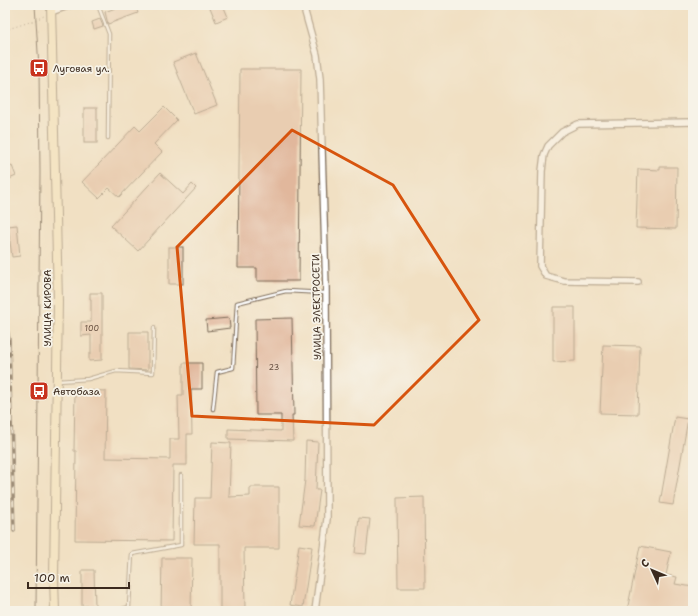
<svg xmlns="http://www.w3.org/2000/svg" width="698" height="616" viewBox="0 0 698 616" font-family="'Shantell Sans',sans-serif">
	<rect width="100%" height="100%" fill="#f7f3e8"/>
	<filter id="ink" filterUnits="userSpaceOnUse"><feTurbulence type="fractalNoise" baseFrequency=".025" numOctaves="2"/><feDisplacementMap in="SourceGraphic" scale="8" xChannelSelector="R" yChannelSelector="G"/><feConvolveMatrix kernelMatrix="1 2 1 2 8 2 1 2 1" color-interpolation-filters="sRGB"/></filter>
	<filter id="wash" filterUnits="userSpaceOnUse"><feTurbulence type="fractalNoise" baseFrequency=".012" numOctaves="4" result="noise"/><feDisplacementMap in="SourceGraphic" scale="16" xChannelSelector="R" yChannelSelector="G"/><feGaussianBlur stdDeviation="0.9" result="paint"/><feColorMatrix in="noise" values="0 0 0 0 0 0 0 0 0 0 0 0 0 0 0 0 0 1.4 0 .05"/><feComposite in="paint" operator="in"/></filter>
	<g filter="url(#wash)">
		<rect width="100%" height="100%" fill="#f1e0c3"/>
		<g id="blocks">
			<g fill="#e1b79c">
				<polygon points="123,5 135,5 138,13 108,24 105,12"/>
				<polygon points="209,5 223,5 228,17 216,22"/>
				<polygon points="100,19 103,26 94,29 92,22"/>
				<polygon points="196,53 217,105 194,114 173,62"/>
				<polygon points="240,69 301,69 299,281 257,281 257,268 238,268"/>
				<polygon points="164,107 177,120 154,144 162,152 119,197 109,188 99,198 82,182 135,126 140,131"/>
				<rect x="84" y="108" width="13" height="35"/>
				<polygon points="12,166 16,176 5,181 5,169"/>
				<polygon points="660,167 677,167 676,229 636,228 638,169 660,170"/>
				<polygon points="160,173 183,194 192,184 196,188 138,251 111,226"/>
				<polygon points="17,225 20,256 12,257 8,226"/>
				<rect x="169" y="247" width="14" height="37"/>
				<polygon points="90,293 102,293 102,360 89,361 89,354 91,354 91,335 81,336 81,322 91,322 91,299 90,299"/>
				<polygon points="553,307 575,307 575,361 553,362"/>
				<polygon points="229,318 230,328 207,331 206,320"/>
				<polygon points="292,318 294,415 292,415 293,441 228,439 228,429 281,431 281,415 256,415 255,319"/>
				<polygon points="129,332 148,332 148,370 129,369"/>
				<polygon points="603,345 640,346 638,414 600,413"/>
				<polygon points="183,363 202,363 202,389 191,389 192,434 187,434 187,465 173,465 172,541 75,540 76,451 74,451 75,390 106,391 105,458 170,459 170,439 179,439 178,395 183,395"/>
				<polygon points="675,417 688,419 673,505 660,503"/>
				<polygon points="306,441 318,442 316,490 320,490 315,526 299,525 305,480"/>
				<polygon points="212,442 231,443 229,497 250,496 250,487 279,487 279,548 244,548 245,611 220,611 220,544 194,544 195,498 210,498"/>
				<polygon points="424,497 425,588 398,588 397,498"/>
				<polygon points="359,518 370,519 366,554 355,553"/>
				<polygon points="299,545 312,547 303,607 290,605"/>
				<polygon points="640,546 671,552 666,575 677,577 675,584 693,587 693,611 627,611"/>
				<polygon points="162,558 192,558 191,611 161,611"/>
				<polygon points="82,570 94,570 95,606 82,606"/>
			</g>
		</g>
	</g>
	<g filter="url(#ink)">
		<use href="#blocks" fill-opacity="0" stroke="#7b6a58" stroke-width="1"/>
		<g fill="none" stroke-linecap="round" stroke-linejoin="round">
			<defs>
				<g id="lane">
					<polyline points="98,5 109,34 108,138"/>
					<polyline points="58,381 88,379 116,371 153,373 154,328"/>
					<polyline points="213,409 217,372 233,368 237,303 286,291 325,293"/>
					<polyline points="116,611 129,607 132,554 181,545 181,475"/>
				</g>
				<g id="street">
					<polyline points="303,5 317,55 320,79 326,289 327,519 315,611"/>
					<polyline points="51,12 71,5"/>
					<polyline points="638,282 564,281 546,276 540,266 542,171 544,155 548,146 562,132 578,124 693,122"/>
				</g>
				<polyline id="secondary" points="51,5 58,301 54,578 55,611"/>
			</defs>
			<use href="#lane" stroke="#7b6a58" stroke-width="4.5"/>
			<use href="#street" stroke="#7b6a58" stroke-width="8"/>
			<use href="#secondary" stroke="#7b6a58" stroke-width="10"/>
			<polyline stroke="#7b6a58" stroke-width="1" stroke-dasharray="1 3" stroke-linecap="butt" points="5,30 33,21 44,16"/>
			<use href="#lane" stroke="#fff" stroke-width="2.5"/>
			<use href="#street" stroke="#fff" stroke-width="5.5"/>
			<use href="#secondary" stroke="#f8e8c3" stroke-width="8"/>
			<polyline stroke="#3b2a1e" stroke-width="1" points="35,5 39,68 40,173 36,611"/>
			<defs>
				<g id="rail">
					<polyline points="5,321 9,339 14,531"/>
					<polyline points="5,459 8,477"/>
				</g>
			</defs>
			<use href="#rail" stroke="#3b2a1e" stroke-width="3.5"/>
			<use href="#rail" stroke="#f7f3e8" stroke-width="2" stroke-dasharray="6" stroke-linecap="butt"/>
		</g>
	</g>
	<path d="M0 0H698V616H0ZM292,130L393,185L479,320L374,425L192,416L177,247Z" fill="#f1e0c3" fill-opacity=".55" fill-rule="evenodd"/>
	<path fill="none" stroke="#d7540e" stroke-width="3" stroke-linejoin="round" d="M292,130L393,185L479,320L374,425L192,416L177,247Z"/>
	<defs>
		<symbol id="bus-square" viewBox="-11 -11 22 22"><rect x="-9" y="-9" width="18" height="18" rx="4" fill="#c8321e" stroke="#f7f3e8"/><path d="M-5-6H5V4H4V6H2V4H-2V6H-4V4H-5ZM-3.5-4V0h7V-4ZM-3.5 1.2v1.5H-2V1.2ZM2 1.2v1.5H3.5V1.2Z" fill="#fff"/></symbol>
	</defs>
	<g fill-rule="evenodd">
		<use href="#bus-square" x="28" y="57" width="22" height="22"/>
		<use href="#bus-square" x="28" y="380" width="22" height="22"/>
	</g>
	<g text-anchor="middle" stroke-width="3.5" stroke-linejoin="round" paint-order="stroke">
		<g font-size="8" fill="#644d3e">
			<text x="92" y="331">100</text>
			<text x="274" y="370">23</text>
		</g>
		<g font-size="10" fill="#3b2a1e" stroke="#f7f3e8" text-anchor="start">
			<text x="53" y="72">Луговая ул.</text>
			<text x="53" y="395">Автобаза</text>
		</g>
		<g font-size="10" fill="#3b2a1e" stroke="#f7f3e8">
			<text transform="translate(316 307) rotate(-91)" y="4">УЛИЦА ЭЛЕКТРОСЕТИ</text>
			<text transform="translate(47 308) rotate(-90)" y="4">УЛИЦА КИРОВА</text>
		</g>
	</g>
	<rect width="698" height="616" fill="none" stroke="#f7f3e8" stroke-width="20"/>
	<g transform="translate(652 570) rotate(314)" stroke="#f7f3e8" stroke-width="3" paint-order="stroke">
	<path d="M0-3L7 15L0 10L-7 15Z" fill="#3b2a1e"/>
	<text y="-6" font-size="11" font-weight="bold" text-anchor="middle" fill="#3b2a1e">С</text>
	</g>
	<path d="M28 582v6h101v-6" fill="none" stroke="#3b2a1e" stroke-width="2"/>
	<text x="34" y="582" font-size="12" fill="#3b2a1e" stroke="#f7f3e8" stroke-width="3" paint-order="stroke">100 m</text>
</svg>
